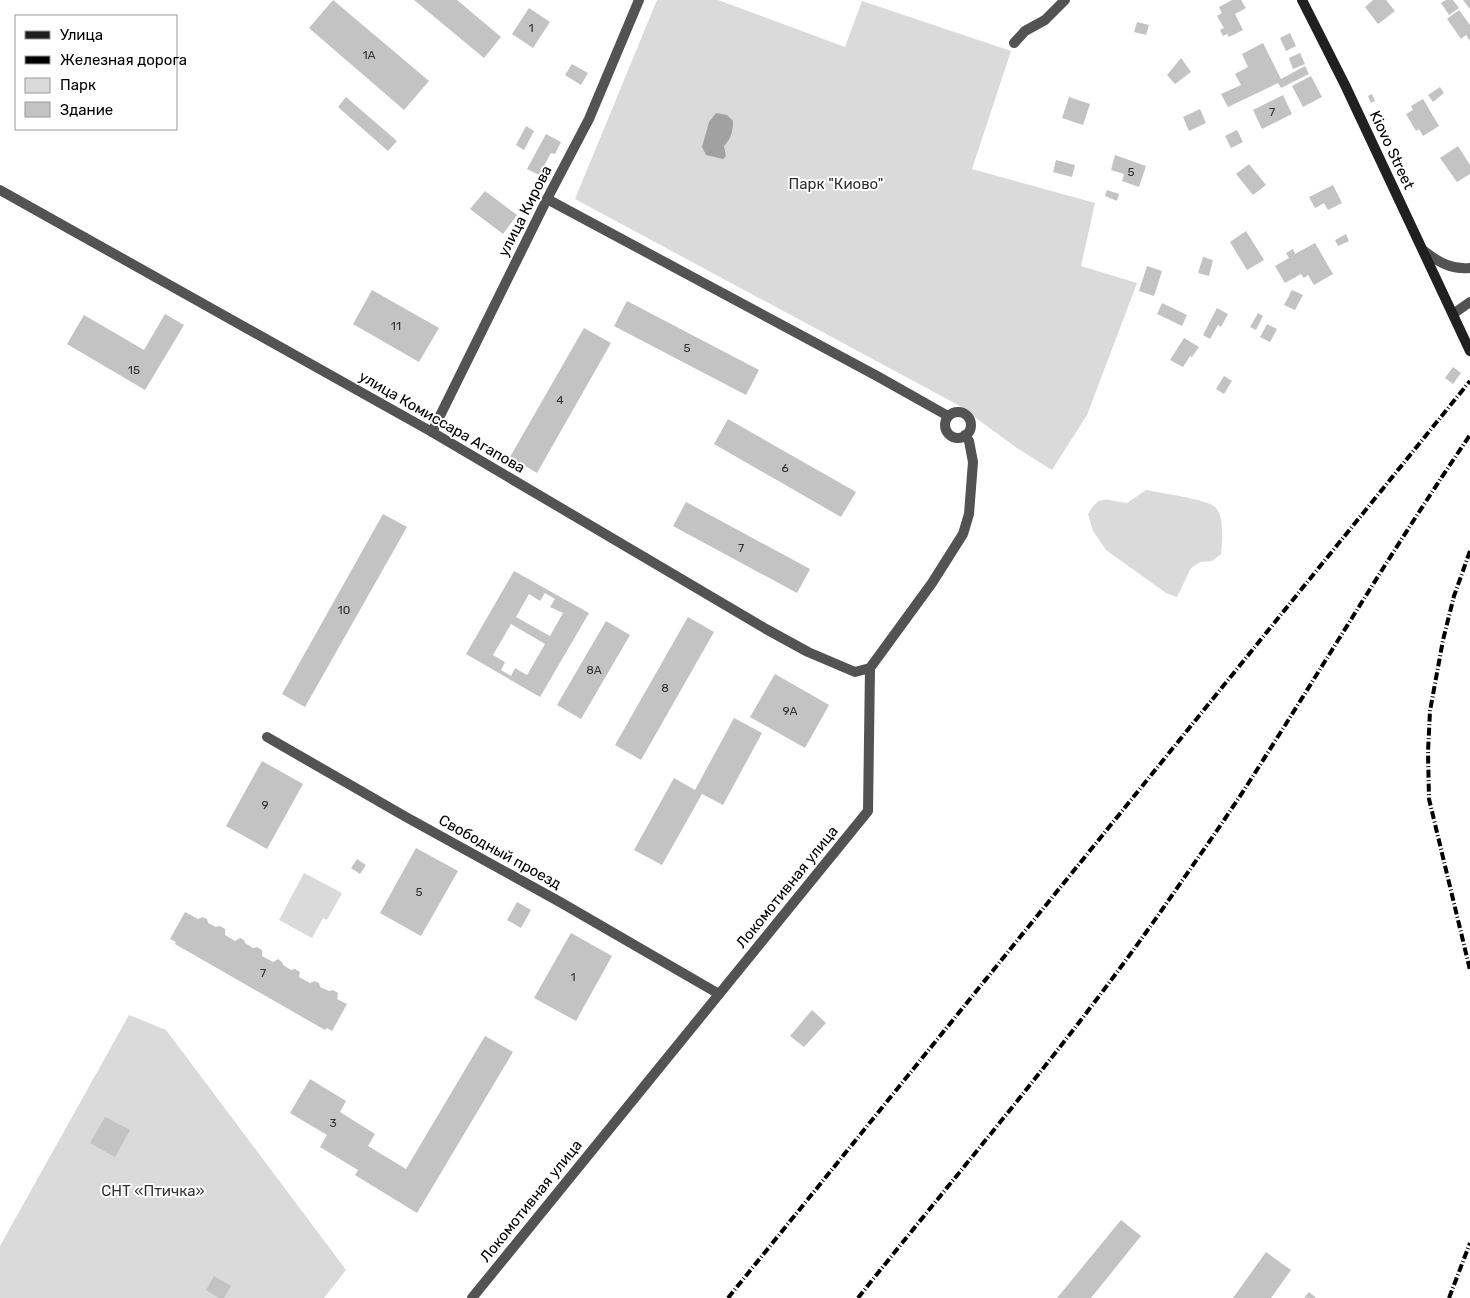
<svg xmlns="http://www.w3.org/2000/svg" width="1470" height="1298" viewBox="0 0 1470 1298" font-family="Rubik,sans-serif">
	<rect width="100%" height="100%" fill="#fff"/>
	<g fill="#dadada">
		<polygon points="657,0 718,0 845,47 862,1 1011,51 972,169 1095,203 1081,266 1137,283 1087,415 1052,470 1017,448 958,405 575,199"/>
		<path d="M1146,490C1159,493 1207,499 1215,507C1225,517 1222,541 1221,554L1212,561L1200,562L1191,568L1177,597L1166,593L1106,550L1093,531L1088,514C1100,493 1107,501 1127,503Z"/>
		<polygon points="304,873 342,893 327,920 323,918 312,938 279,920"/>
		<polygon points="129,1015 166,1030 346,1270 324,1298 0,1298 0,1246"/>
	</g>
	<path fill="#a1a1a1" d="M716,113L727,115L733,121C733,131 731,139 724,146L726,156L723,159L706,155L702,147L709,122Z"/>
	<g fill="#c3c3c3" fill-rule="evenodd">
		<polygon points="333,0 429,81 404,110 309,28"/>
		<polygon points="414,0 457,0 501,37 484,58"/>
		<polygon points="1232,0 1241,0 1246,8 1235,14 1243,30 1229,37 1227,34 1223,36 1220,30 1224,28 1217,16 1222,13 1219,7"/>
		<polygon points="1373,0 1386,0 1395,11 1378,24 1365,7"/>
		<polygon points="1446,0 1453,0 1459,8 1449,15 1441,3"/>
		<polygon points="1463,0 1470,0 1470,9"/>
		<polygon points="529,8 550,22 533,48 512,34"/>
		<polygon points="1459,10 1470,25 1470,41 1466,35 1461,39 1447,19"/>
		<polygon points="1137,22 1149,25 1146,35 1134,32"/>
		<polygon points="1290,33 1296,46 1286,51 1280,38"/>
		<polygon points="1263,43 1281,79 1305,66 1309,74 1281,88 1278,83 1228,107 1221,94 1241,85 1235,74 1248,67 1242,54"/>
		<polygon points="1300,53 1305,64 1293,69 1289,58"/>
		<polygon points="1181,58 1191,72 1175,84 1167,75"/>
		<polygon points="572,64 588,73 581,85 565,75"/>
		<polygon points="1311,76 1322,97 1303,107 1292,86"/>
		<polygon points="1440,87 1444,93 1433,102 1428,95"/>
		<polygon points="1372,94 1375,101 1371,103 1368,96"/>
		<polygon points="1283,95 1292,114 1262,129 1253,110"/>
		<polygon points="346,97 397,141 388,151 338,107"/>
		<polygon points="1069,97 1090,104 1083,125 1062,118"/>
		<polygon points="1423,99 1439,126 1423,136 1419,129 1416,131 1406,114 1413,110 1411,106"/>
		<polygon points="1200,109 1206,123 1189,131 1183,117"/>
		<polygon points="526,126 534,131 524,150 516,145"/>
		<polygon points="1237,130 1243,142 1231,148 1225,136"/>
		<polygon points="546,134 561,142 555,154 551,153 539,175 527,169"/>
		<polygon points="1458,146 1470,165 1470,174 1457,182 1440,158"/>
		<polygon points="1115,155 1146,166 1139,187 1122,181 1124,174 1111,170"/>
		<polygon points="1056,160 1075,165 1072,177 1053,172"/>
		<polygon points="1249,164 1266,185 1253,195 1236,174"/>
		<polygon points="1333,185 1342,203 1328,210 1324,203 1315,208 1309,197"/>
		<polygon points="1107,190 1119,194 1117,201 1105,196"/>
		<polygon points="485,191 517,215 503,234 470,209"/>
		<polygon points="1246,231 1264,260 1247,270 1230,242"/>
		<polygon points="1346,234 1349,241 1338,246 1335,240"/>
		<polygon points="1315,243 1333,274 1314,285 1308,275 1304,278 1301,274 1285,283 1275,266 1289,258 1286,253 1293,249 1295,254"/>
		<polygon points="1203,257 1213,260 1209,276 1198,273"/>
		<polygon points="1147,266 1162,271 1154,296 1139,291"/>
		<polygon points="372,290 439,328 419,362 353,324"/>
		<polygon points="1292,290 1303,295 1295,310 1284,305"/>
		<polygon points="627,301 759,370 746,395 614,326"/>
		<polygon points="1162,303 1187,315 1182,326 1157,314"/>
		<polygon points="1217,308 1228,314 1221,327 1218,325 1210,339 1203,335"/>
		<polygon points="1258,313 1263,316 1256,330 1250,327"/>
		<polygon points="165,314 184,325 145,390 67,344 84,315 144,350"/>
		<polygon points="1267,324 1277,329 1270,342 1260,337"/>
		<polygon points="584,328 611,343 537,473 510,457"/>
		<polygon points="1184,338 1199,347 1192,357 1190,356 1183,367 1170,360"/>
		<polygon points="1453,367 1461,373 1453,384 1445,378"/>
		<polygon points="1224,376 1232,381 1224,394 1216,389"/>
		<polygon points="728,419 856,492 841,517 714,444"/>
		<polygon points="686,502 810,569 797,593 673,526"/>
		<polygon points="383,514 407,527 305,707 282,694"/>
		<path d="M514,571L589,613L540,697L466,654ZM545,593L555,599L550,607L563,613L550,636L516,617L529,594L540,601ZM511,624L545,644L527,675L515,668L511,676L501,670L505,662L493,655Z"/>
		<polygon points="688,617 714,632 641,760 615,745"/>
		<polygon points="606,621 630,635 581,719 557,705"/>
		<polygon points="775,674 829,705 805,748 750,717"/>
		<polygon points="734,718 762,733 723,805 702,794 662,865 634,850 674,778 695,790"/>
		<polygon points="262,761 303,784 267,849 226,826"/>
		<polygon points="416,848 458,871 421,936 380,913"/>
		<polygon points="357,859 366,865 360,874 351,868"/>
		<polygon points="517,902 531,910 521,928 507,920"/>
		<polygon points="185,912 198,919 203,917 207,919 208,923 216,927 220,926 225,929 225,935 235,941 240,938 244,940 245,943 253,948 257,947 262,950 262,956 273,962 278,959 282,962 283,965 291,970 295,969 300,972 299,977 310,983 315,981 319,983 320,987 329,991 333,990 338,993 337,999 347,1004 332,1031 327,1028 325,1030 175,944 176,942 170,939"/>
		<polygon points="571,933 612,956 576,1021 534,998"/>
		<polygon points="812,1010 826,1023 804,1047 790,1036"/>
		<polygon points="485,1036 513,1052 417,1213 355,1175 358,1170 320,1147 327,1135 290,1113 310,1079 346,1101 340,1112 375,1134 368,1146 406,1169"/>
		<polygon points="105,1117 130,1130 115,1157 90,1143"/>
		<polygon points="1121,1220 1141,1236 1091,1298 1057,1298"/>
		<polygon points="1266,1252 1291,1270 1271,1298 1233,1298"/>
		<polygon points="214,1276 231,1286 224,1298 219,1298 206,1290"/>
		<polygon points="1309,1292 1316,1298 1304,1298"/>
	</g>
	<g fill="none" stroke-linecap="round" stroke-linejoin="round">
		<g stroke="#535353" stroke-width="10">
			<polyline points="1014,43 1025,31 1045,20 1065,0"/>
			<polyline points="0,190 432,432 766,629 808,652 855,672 870,668"/>
			<polyline points="547,199 877,376 948,416"/>
			<circle cx="958" cy="425" r="13"/>
			<polyline points="432,432 547,199 589,119 639,0"/>
			<polyline points="267,737 406,817 560,902 719,994"/>
			<polyline points="472,1298 868,811 870,668 932,583 963,534 969,514 973,462 969,441 965,435"/>
		</g>
		<g stroke="#535353" stroke-width="10">
			<path d="M1424,251C1438,262 1452,270 1470,268"/>
			<polyline points="1453,314 1470,302"/>
		</g>
		<polyline stroke="#202020" stroke-width="10" points="1302,0 1345,85 1470,351"/>
		<g stroke="#000" stroke-width="4" stroke-dasharray="8 2.5 1 2.5" stroke-linecap="butt">
			<polyline points="1470,551 1454,596 1443,640 1430,711 1428,752 1429,799 1470,970"/>
			<polyline points="728,1298 1470,381"/>
			<path d="M858,1298C962,1167 1071,1041 1166,904C1195,862 1225,820 1253,776C1325,663 1394,547 1470,435"/>
			<polyline points="1449,1298 1470,1243"/>
		</g>
	</g>
	<g text-anchor="middle" stroke-width="4" stroke-linejoin="round" paint-order="stroke">
		<g font-size="12" fill="#313131">
			<text x="531" y="32">1</text>
			<text x="369" y="59">1А</text>
			<text x="1272" y="116">7</text>
			<text x="1131" y="176">5</text>
			<text x="396" y="330">11</text>
			<text x="687" y="352">5</text>
			<text x="134" y="374">15</text>
			<text x="560" y="404">4</text>
			<text x="785" y="472">6</text>
			<text x="741" y="552">7</text>
			<text x="344" y="614">10</text>
			<text x="594" y="674">8А</text>
			<text x="665" y="692">8</text>
			<text x="790" y="715">9А</text>
			<text x="265" y="809">9</text>
			<text x="419" y="896">5</text>
			<text x="263" y="977">7</text>
			<text x="573" y="981">1</text>
			<text x="333" y="1127">3</text>
		</g>
		<g font-size="15" fill="#000" stroke="#fff">
			<text transform="translate(1392 150) rotate(65)" y="5">Kiovo Street</text>
			<text transform="translate(525 211) rotate(-63)" y="5">улица Кирова</text>
			<text transform="translate(442 422) rotate(30)" y="5">улица Комиссара Агапова</text>
			<text transform="translate(500 852) rotate(29)" y="5">Свободный проезд</text>
			<text transform="translate(787 887) rotate(-51)" y="5">Локомотивная улица</text>
			<text transform="translate(531 1201) rotate(-51)" y="5">Локомотивная улица</text>
		</g>
		<g font-size="15" fill="#313131" stroke="#fff">
			<text x="836" y="189">Парк "Киово"</text>
			<text x="153" y="1196">СНТ «Птичка»</text>
		</g>
	</g>
	<rect x="15" y="15" width="162" height="115" fill="#ffffff" stroke="#999999"/>
	<rect x="25" y="31" width="25" height="8" fill="#202020" stroke="#999999"/>
	<text x="60" y="40" font-size="15" fill="#000000">Улица</text>
	<rect x="25" y="56" width="25" height="8" fill="#000000" stroke="#999999"/>
	<text x="60" y="65" font-size="15" fill="#000000">Железная дорога</text>
	<rect x="25" y="78" width="25" height="15" fill="#dadada" stroke="#999999"/>
	<text x="60" y="90" font-size="15" fill="#000000">Парк</text>
	<rect x="25" y="102" width="25" height="15" fill="#c3c3c3" stroke="#999999"/>
	<text x="60" y="115" font-size="15" fill="#000000">Здание</text>
</svg>
